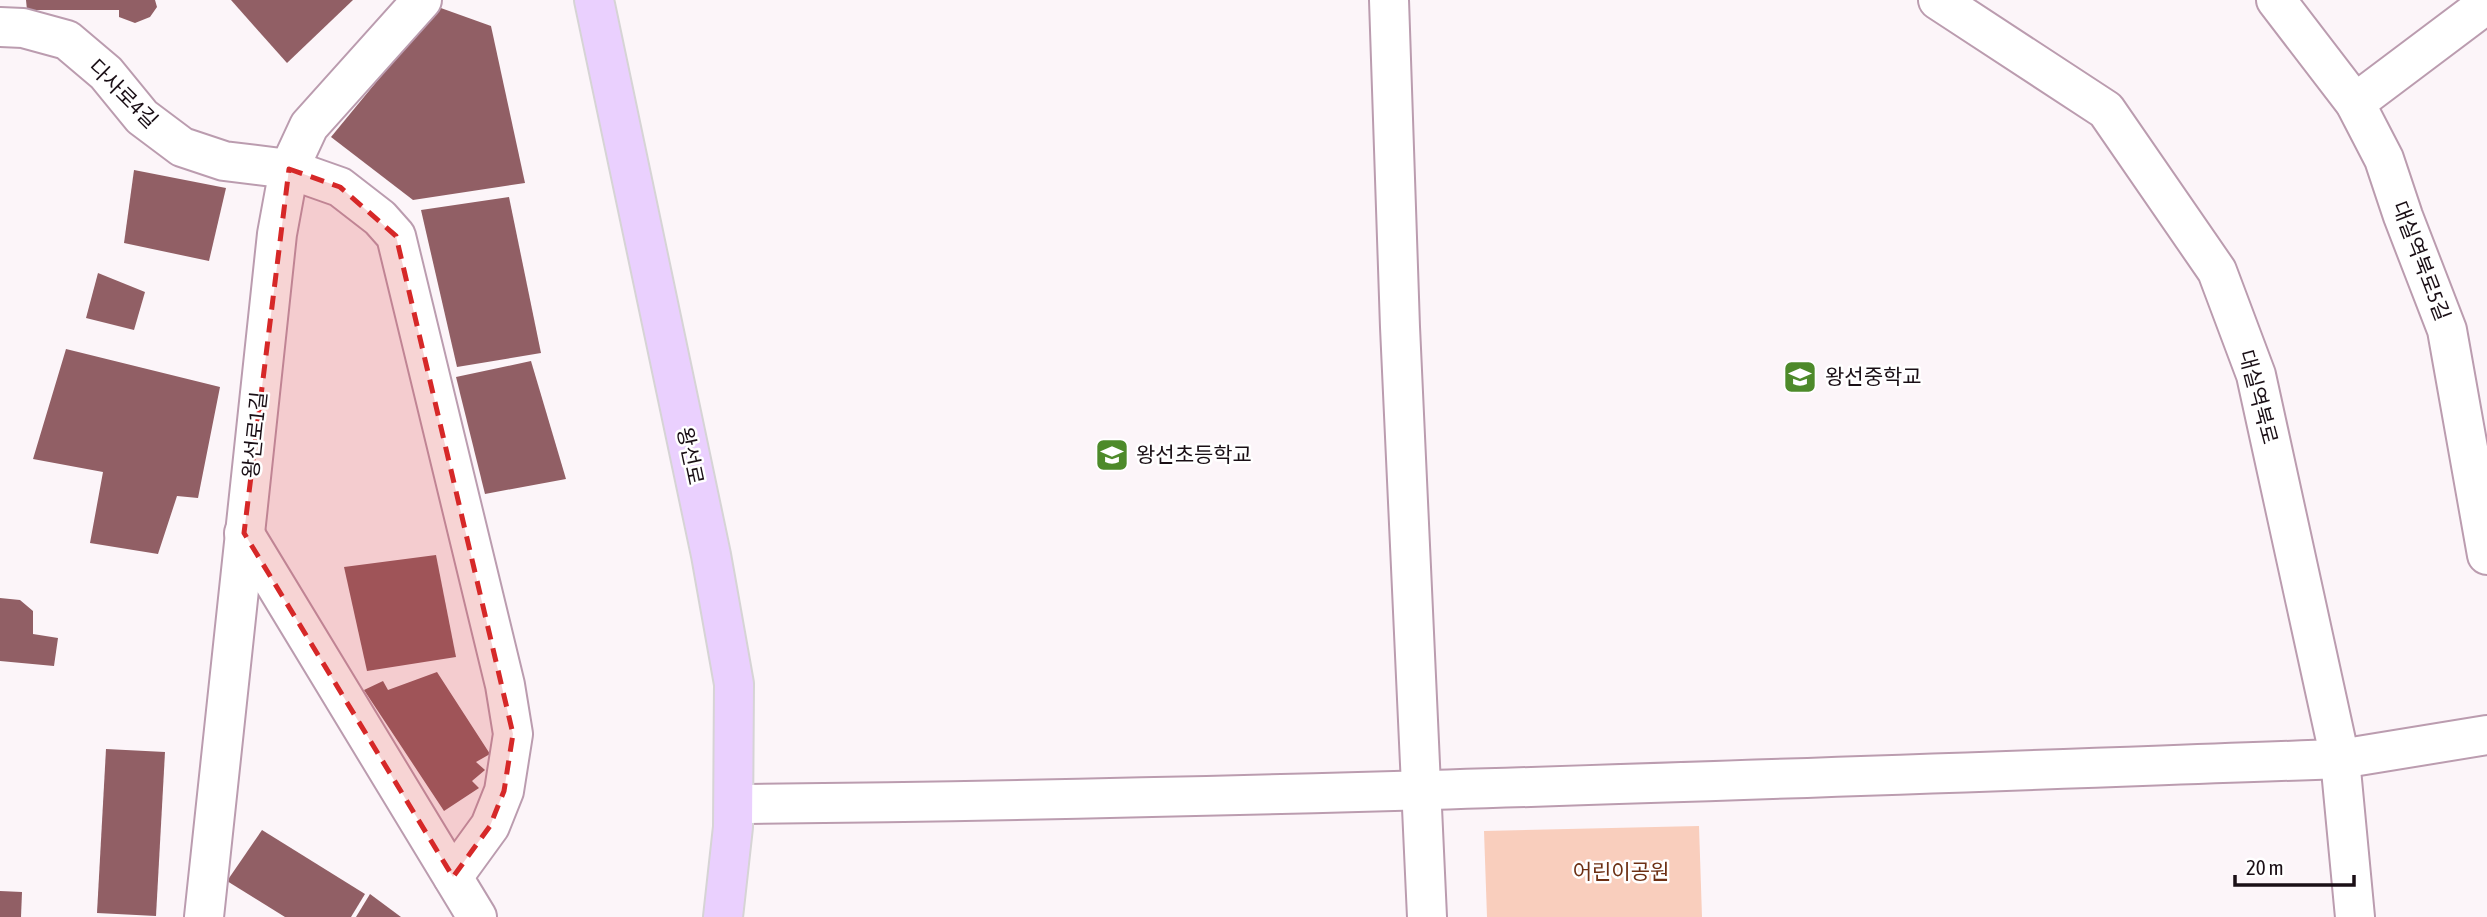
<svg xmlns="http://www.w3.org/2000/svg" width="2487" height="917" viewBox="0 0 2487 917" font-family="'Asap Condensed','Noto Sans KR',sans-serif">
	<rect width="100%" height="100%" fill="#fcf5f9"/>
	<polygon fill="#f9cebd" points="1699,826 1702,917 1487,917 1484,831"/>
	<g fill="#915f65">
		<polygon points="26,0 155,0 157,7 150,17 135,23 119,17 119,10 27,10"/>
		<polygon points="231,0 353,0 287,63"/>
		<polygon points="438,7 491,26 525,183 413,200 331,137"/>
		<polygon points="134,170 226,188 209,261 124,243"/>
		<polygon points="509,197 541,353 457,367 421,210"/>
		<polygon points="98,273 145,292 134,330 86,318"/>
		<polygon points="66,349 220,387 198,498 177,496 158,554 90,543 103,472 33,459"/>
		<polygon points="531,361 566,479 485,494 456,377"/>
		<polygon points="436,555 456,657 367,671 344,567"/>
		<polygon points="0,598 20,600 33,611 33,634 58,638 54,666 0,661"/>
		<polygon points="437,672 490,754 476,762 485,770 472,781 479,788 444,811 364,690 383,681 388,690"/>
		<polygon points="106,749 165,752 156,916 97,913"/>
		<polygon points="262,830 365,894 351,917 285,917 227,881"/>
		<polygon points="0,891 22,892 21,917 0,917"/>
		<polygon points="370,894 401,917 356,917"/>
	</g>
	<g fill="none" stroke-linecap="round" stroke-linejoin="round">
		<defs>
			<g id="minor">
				<polyline points="1389,0 1400,327 1427,917"/>
				<polyline points="1938,0 2106,110 2217,271 2256,375 2340,759 2355,917"/>
				<polyline points="2276,0 2355,103 2384,159 2403,216 2447,330 2487,555"/>
				<polyline points="0,27 23,28 67,40 106,73 142,117 182,147 224,161 289,169 340,187 380,218 396,236 505,685 513,734 504,791 490,826 453,877"/>
				<polyline points="2355,103 2480,9 2487,1"/>
				<polyline points="244,533 477,917"/>
				<path d="M734,804C1270,799 1805,778 2340,759L2487,735"/>
				<polyline points="204,917 277,234 289,169 309,126 422,0"/>
			</g>
			<polyline id="major" points="594,0 711,555 734,684 733,827 723,917"/>
		</defs>
		<use href="#minor" stroke="#bb9caf" stroke-width="42"/>
		<use href="#major" stroke="#d6d4d5" stroke-width="42"/>
		<use href="#minor" stroke="#fff" stroke-width="38"/>
		<use href="#major" stroke="#ead0fe" stroke-width="38"/>
	</g>
	<path fill="#d62828" fill-opacity="0.2" stroke="#d62828" stroke-width="5" stroke-dasharray="14 9" stroke-linejoin="round" d="M289,169L340,187L396,236L513,734L504,791L490,826L453,877L244,533Z"/>
	<defs>
		<symbol id="school-square" viewBox="-11 -11 22 22"><rect x="-9" y="-9" width="18" height="18" rx="4" fill="#4d8a2a" stroke="#fff"/><path d="M0-5L7-2L0 1L-7-2ZM-4 1L0 2.5L4 1V4Q0 6-4 4Z" fill="#fff"/></symbol>
	</defs>
	<g fill-rule="evenodd">
		<use href="#school-square" x="1781" y="358" width="38" height="38"/>
		<use href="#school-square" x="1093" y="436" width="38" height="38"/>
	</g>
	<g text-anchor="middle" stroke-width="5" stroke-linejoin="round" paint-order="stroke">
		<g font-size="21" fill="#1a0f16" stroke="#fff">
			<text transform="translate(123 94) rotate(45)" y="7">다사로4길</text>
			<text transform="translate(2421 261) rotate(69)" y="7">대실역북로5길</text>
			<text transform="translate(2258 397) rotate(75)" y="7">대실역북로</text>
			<text transform="translate(255 435) rotate(-84)" y="7">왕선로1길</text>
			<text transform="translate(690 456) rotate(78)" y="7">왕선로</text>
		</g>
		<g font-size="21" fill="#1a0f16" stroke="#fff" text-anchor="start">
			<text x="1825" y="384">왕선중학교</text>
			<text x="1136" y="462">왕선초등학교</text>
		</g>
		<g font-size="21" fill="#6d3014" stroke="#fff">
			<text x="1621" y="879">어린이공원</text>
		</g>
	</g>
	<path d="M2235 875v10h119v-10" fill="none" stroke="#1a0f16" stroke-width="3.5"/>
	<text x="2246" y="875" font-size="21" fill="#1a0f16" stroke="#ffffff" stroke-width="5" paint-order="stroke">20 m</text>
</svg>
